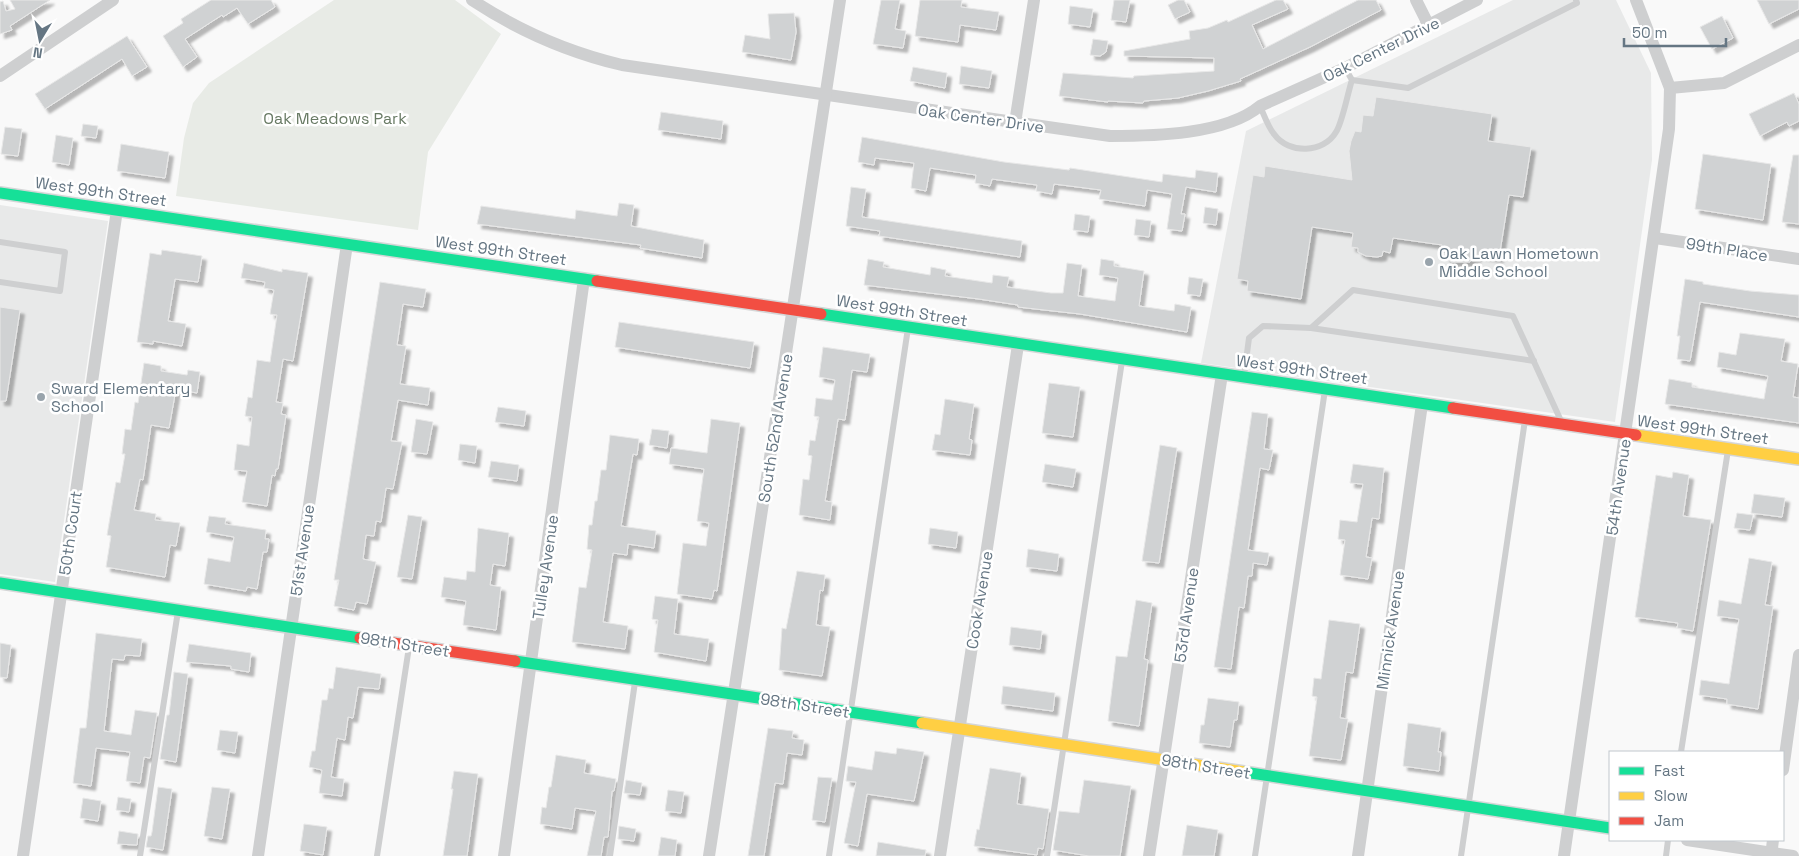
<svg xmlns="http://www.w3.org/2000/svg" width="1799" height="856" viewBox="0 0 1799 856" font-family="'Space Grotesk',sans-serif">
	<defs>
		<filter id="shadow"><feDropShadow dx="4.5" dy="4.5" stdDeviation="1" flood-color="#0004"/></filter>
	</defs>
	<rect width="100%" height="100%" fill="#f9f9f9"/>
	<g fill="#e8e9e9">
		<polygon points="1513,0 1616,0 1651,73 1652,160 1615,422 1201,363 1246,131"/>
		<polygon points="0,205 108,221 55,582 0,574"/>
	</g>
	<polygon fill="#e8ebe6" points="334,0 455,0 501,34 428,152 418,230 176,196 184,138 193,103 209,83"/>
	<g fill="#d0d2d3" stroke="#e8e8e8" filter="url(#shadow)">
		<polygon points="10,0 50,0 10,26 12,30 0,34 0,2 3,1 6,11 15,9"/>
		<polygon points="211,0 271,0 275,7 248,24 237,8 223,17 222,15 185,39 197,57 183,67 163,36 183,23 181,19"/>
		<polygon points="881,0 900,0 895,29 906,31 903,48 873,44"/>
		<polygon points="920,0 962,0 961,7 999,12 996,30 960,25 958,42 915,36"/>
		<polygon points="1114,0 1130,0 1126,22 1111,20"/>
		<polygon points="1178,0 1184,0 1190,12 1175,19 1168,5"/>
		<polygon points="1276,0 1283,0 1288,9 1252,25 1263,49 1358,0 1376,0 1381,10 1310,47 1240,79 1241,81 1208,91 1178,98 1144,101 1143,103 1108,101 1108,102 1059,96 1063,73 1133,78 1134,76 1214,71 1214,58 1124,56 1124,51 1190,39 1189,31 1208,28 1227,20 1228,22"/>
		<polygon points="1757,0 1799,0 1799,9 1769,24"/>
		<polygon points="1070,6 1093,9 1090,27 1068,24"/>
		<polygon points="794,13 796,32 791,60 742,52 745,35 770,39 768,14"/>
		<polygon points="1722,16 1733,38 1712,49 1700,27"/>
		<polygon points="127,36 147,67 132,76 122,59 45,109 35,94"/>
		<polygon points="1093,39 1108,41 1106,52 1100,56 1090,55"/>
		<polygon points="961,66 992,71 989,88 959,84"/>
		<polygon points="913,67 947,73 945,88 910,81"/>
		<polygon points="1794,93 1799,104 1799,121 1789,126 1787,122 1760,136 1749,114"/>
		<polygon points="1376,97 1492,114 1488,141 1531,147 1523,197 1509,195 1499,258 1477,255 1476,258 1471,258 1470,262 1452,262 1446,258 1446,254 1441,253 1442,245 1393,238 1390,253 1383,251 1382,256 1377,257 1366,256 1358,252 1358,248 1351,247 1353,233 1312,227 1301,299 1247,291 1248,281 1237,279 1253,175 1264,177 1265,166 1352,180 1349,151 1351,141 1355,131 1361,132 1363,115 1373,116"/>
		<polygon points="661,112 723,121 721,139 658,130"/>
		<polygon points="83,124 98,126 96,138 81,136"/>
		<polygon points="5,127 22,129 18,156 1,154"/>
		<polygon points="56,135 73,138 69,165 52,162"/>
		<polygon points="862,137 1004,162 1069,170 1070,168 1162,182 1163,174 1195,178 1196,170 1218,173 1216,192 1186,187 1181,214 1185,214 1182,231 1167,229 1172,194 1147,190 1145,206 1099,199 1101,190 1054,184 1052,194 1036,191 1037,185 992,179 990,186 975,183 976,175 930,168 926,191 911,188 914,163 875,158 874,165 858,162"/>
		<polygon points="121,144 169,152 165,178 117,171"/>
		<polygon points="1703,154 1771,164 1763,220 1695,209"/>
		<polygon points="1793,155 1799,155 1799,224 1782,222"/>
		<polygon points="851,187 866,189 862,217 1022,241 1020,257 879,236 880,231 846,226"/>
		<polygon points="619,203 634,205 631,226 704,240 702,258 640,248 641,245 477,224 481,206 575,219 576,210 617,216"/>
		<polygon points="1205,207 1218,209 1216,225 1203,223"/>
		<polygon points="1075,214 1090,216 1088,232 1073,230"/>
		<polygon points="1136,219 1151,221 1149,237 1134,235"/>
		<polygon points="162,250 202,256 198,282 175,279 168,321 186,324 182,346 153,341 153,344 137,342 150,253 161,255"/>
		<polygon points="868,259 884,262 883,267 930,275 931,267 946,270 945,276 992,283 993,275 1009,277 1007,287 1051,293 1063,293 1067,263 1082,265 1078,296 1115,301 1118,278 1099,275 1101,259 1114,261 1114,266 1144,271 1139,306 1174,311 1175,304 1191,307 1187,332 1080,314 1018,307 1018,305 979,299 864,285"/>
		<polygon points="244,263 282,272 282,269 308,273 293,361 283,359 276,402 283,403 281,414 286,415 278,469 276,469 275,476 272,475 267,506 242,502 247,471 234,470 237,444 249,446 252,417 245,416 248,397 252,398 257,360 270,362 277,315 270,314 274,290 264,288 265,282 241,278"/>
		<polygon points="1189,277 1203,279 1200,296 1187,294"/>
		<polygon points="1685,279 1703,282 1703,284 1750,291 1799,295 1799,317 1700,302 1690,361 1677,359 1680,336 1677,336"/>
		<polygon points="380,282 426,289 423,307 403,304 397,345 406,346 400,384 430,388 428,405 398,400 391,441 402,442 393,489 386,488 381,522 376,521 374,536 366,535 363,559 376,562 367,604 356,602 354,610 334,606 339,580 334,580"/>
		<polygon points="0,307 20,310 6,401 0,401"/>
		<polygon points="619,322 754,342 750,368 615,347"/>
		<polygon points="1740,333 1785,339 1781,361 1798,364 1793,397 1799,398 1799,423 1665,404 1669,379 1692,383 1692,387 1764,399 1768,376 1717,367 1719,352 1736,355"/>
		<polygon points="823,347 870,354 867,372 852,370 845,420 838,419 825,501 832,502 830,520 799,515 803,479 809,480 812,456 808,455 810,440 815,441 819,417 814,416 816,398 832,400 835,380 819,377"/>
		<polygon points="144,363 161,366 161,371 187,375 188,370 200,372 197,393 176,389 169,428 151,425 143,480 140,479 134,510 156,514 155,520 180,523 176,546 170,545 165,577 106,567 111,536 107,535 116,482 120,483 125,454 122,454 125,429 131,430 135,402 138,403"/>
		<polygon points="1049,383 1080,387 1073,437 1042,433"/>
		<polygon points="945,399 974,404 969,439 972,440 970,455 932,450 935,434 940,435"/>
		<polygon points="498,407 526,411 524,426 495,422"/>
		<polygon points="1252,412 1268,414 1264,449 1273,450 1269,470 1260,468 1248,550 1269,553 1267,565 1253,563 1252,576 1248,576 1244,608 1239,607 1231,669 1214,667"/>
		<polygon points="416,419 433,422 427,454 411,452"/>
		<polygon points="711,419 740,423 717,591 714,590 712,599 677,594 683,543 706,546 709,523 697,521 704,469 669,464 671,448 707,453"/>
		<polygon points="652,429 669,431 667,448 649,445"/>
		<polygon points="610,435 639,439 637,455 633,454 621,526 656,531 654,548 628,544 627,555 613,553 603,622 628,626 625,649 572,642 579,587 586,588 592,550 587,549 589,525 592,525 595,501 597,501 601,470 606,470"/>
		<polygon points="460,444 477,446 475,463 458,460"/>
		<polygon points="1160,445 1177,448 1159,563 1142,561"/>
		<polygon points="491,461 519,465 517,481 488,477"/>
		<polygon points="1045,464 1076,469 1073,487 1042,482"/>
		<polygon points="1353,464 1384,468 1379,519 1372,518 1366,557 1372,558 1368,579 1340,575 1345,540 1338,539 1340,520 1357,522 1363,484 1350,483"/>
		<polygon points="1673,472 1689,475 1683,516 1711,520 1693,631 1677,628 1678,623 1635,617 1656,475 1672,478"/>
		<polygon points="1754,494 1785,498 1782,517 1751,513"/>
		<polygon points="1737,513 1753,515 1750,530 1734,528"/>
		<polygon points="408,515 422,517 412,579 397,577"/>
		<polygon points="209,516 226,518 225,524 266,530 265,539 269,539 267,552 263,552 257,589 247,587 246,591 204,584 208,558 230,562 234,537 206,532"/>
		<polygon points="478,528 509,533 505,566 493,564 490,585 501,587 496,630 463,625 466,601 441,597 444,577 466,580 467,571 475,572"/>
		<polygon points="930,528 958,532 956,548 928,544"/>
		<polygon points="1028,549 1059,554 1057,571 1026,567"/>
		<polygon points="1749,558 1772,562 1765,605 1773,606 1758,709 1727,704 1727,699 1699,695 1701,680 1729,684 1739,619 1717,616 1719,600 1741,604"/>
		<polygon points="797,571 825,575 823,591 820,590 816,625 830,627 822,676 779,670 782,628 786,629"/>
		<polygon points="655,596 678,599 674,634 709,639 706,661 654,652 658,620 652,619"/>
		<polygon points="1136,600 1152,603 1144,659 1148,660 1139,726 1108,721 1116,656 1127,657"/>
		<polygon points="1329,620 1360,624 1353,673 1346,672 1340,718 1348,719 1341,760 1309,756 1317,697 1312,696 1314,678 1321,679"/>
		<polygon points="1011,627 1042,631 1040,649 1009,645"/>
		<polygon points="96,633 142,639 140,656 125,655 124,660 112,659 104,731 131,735 135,710 157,713 150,758 144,757 140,783 126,781 130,752 96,748 91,786 73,783 80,728 86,728"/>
		<polygon points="0,643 11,645 7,678 0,677"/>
		<polygon points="189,644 251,653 249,672 231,669 231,666 186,662"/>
		<polygon points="336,667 381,674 379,689 358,687 353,718 348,717 345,740 337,738 331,777 344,779 342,796 319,793 322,770 309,767 312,751 315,751 322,700 327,700 329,688 333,689"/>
		<polygon points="174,672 188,674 176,762 160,759 167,715 169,715"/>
		<polygon points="1003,686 1055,693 1053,711 1001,704"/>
		<polygon points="1208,698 1239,702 1237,720 1234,720 1230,747 1199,743 1201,725 1204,725"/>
		<polygon points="1408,723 1441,728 1438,752 1441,752 1439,771 1403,766"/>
		<polygon points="768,728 793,731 792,738 804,740 802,755 787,753 783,784 775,783 764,856 748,856"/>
		<polygon points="220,730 238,732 235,753 217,750"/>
		<polygon points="897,748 924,752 914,801 867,794 858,846 844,843 856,782 846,781 848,766 872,770 875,751 896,754"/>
		<polygon points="556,755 586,760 584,773 616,779 614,791 612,791 608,837 604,837 601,856 587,856 596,811 575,808 572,829 540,824 542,807 546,808 549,787 551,787"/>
		<polygon points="990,768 1021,773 1017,804 1049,809 1043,849 1038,848 1037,855 974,846 977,829 979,830"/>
		<polygon points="454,771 478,774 467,856 443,856 453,789 451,789"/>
		<polygon points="818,777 832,778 825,822 812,820"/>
		<polygon points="626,780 642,783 640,795 624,793"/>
		<polygon points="1084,780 1131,786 1120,856 1089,856 1053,850 1059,811 1079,813"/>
		<polygon points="158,787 172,789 163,850 146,847 148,836 151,836 152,832"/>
		<polygon points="212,787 230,789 222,839 204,836"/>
		<polygon points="668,790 684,792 681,813 665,811"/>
		<polygon points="118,797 131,799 129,812 116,810"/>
		<polygon points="83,798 101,801 98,821 80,818"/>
		<polygon points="304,824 327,827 323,855 300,851"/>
		<polygon points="1187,825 1218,830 1214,856 1182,856"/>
		<polygon points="619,826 636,829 634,841 618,839"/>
		<polygon points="119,831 138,834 137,845 117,844"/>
		<polygon points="661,837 677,840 675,856 658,856"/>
		<polygon points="878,842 926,850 925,856 876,856"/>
	</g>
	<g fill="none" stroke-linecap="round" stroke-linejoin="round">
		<defs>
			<g id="fast">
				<polyline points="0,193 597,281"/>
				<polyline points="821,314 1453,408"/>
				<polyline points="0,583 360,638"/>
				<polyline points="515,661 922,723"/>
				<polyline points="1244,772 1610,828"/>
			</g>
			<g id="slow">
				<polyline points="1636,435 1799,459"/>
				<polyline points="922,723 1244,772"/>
			</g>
			<g id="jam">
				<polyline points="597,281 821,314"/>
				<polyline points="1453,408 1636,435"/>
				<polyline points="360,638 515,661"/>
			</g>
		</defs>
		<use href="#fast" stroke="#d5d6d7" stroke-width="14"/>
		<use href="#slow" stroke="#d5d6d7" stroke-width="14"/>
		<use href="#jam" stroke="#d5d6d7" stroke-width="14"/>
		<g stroke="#cecfd0" stroke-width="6">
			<polyline points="1352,80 1408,88 1577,3 1576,0"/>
			<path d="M1260,106C1264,115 1268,127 1274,134C1289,155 1324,153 1336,132C1342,124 1348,92 1352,80L1345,68"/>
			<polyline points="0,242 65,252 60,291 0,282"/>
			<polyline points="1311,328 1534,361"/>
			<polyline points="1244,376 1249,338 1263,326 1311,328 1353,290 1513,316 1562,423"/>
			<polyline points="1681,752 1728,450"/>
			<polyline points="140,856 178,611"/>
			<polyline points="377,856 409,647"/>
			<polyline points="610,856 635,682"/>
			<polyline points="829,856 908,328"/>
			<polyline points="1047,856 1122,361"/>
			<polyline points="1255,856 1325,390"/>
			<polyline points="1461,856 1525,420"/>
			<polyline points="1666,856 1668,840"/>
		</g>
		<g stroke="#cecfd0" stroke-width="12">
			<path d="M472,0C519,31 567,52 622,65L1110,136C1153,136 1225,135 1260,106L1345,68L1477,0"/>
			<polyline points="1416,0 1429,26"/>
			<polyline points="0,76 113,0"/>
			<polyline points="1670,88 1724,83 1799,45"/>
			<polyline points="1015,123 1034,0"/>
			<polyline points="1655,238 1799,259"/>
			<polyline points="1783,770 1799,655"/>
			<polyline points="1687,840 1793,856"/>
			<polyline points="23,856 117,210"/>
			<polyline points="258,856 347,244"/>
			<polyline points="504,856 584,279"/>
			<polyline points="709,856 840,0"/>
			<polyline points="940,856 1018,345"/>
			<polyline points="1149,856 1222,374"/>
			<polyline points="1358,856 1422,404"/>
			<polyline points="1564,856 1669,129 1670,88 1636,0"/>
			<polyline points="1771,856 1773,840"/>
		</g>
		<use href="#fast" stroke="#16e098" stroke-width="11"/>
		<use href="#slow" stroke="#ffcf43" stroke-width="11"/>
		<use href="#jam" stroke="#f24e42" stroke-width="11"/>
	</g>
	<g fill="#99a4ac" stroke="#fff" stroke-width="2">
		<circle cx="1429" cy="262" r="5"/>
		<circle cx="41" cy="397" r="5"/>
	</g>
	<g text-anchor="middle" stroke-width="5" stroke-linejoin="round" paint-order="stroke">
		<g font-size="16" fill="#657683" stroke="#fff">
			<text transform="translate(1381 49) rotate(-26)" y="6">Oak Center Drive</text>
			<text transform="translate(981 118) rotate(8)" y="6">Oak Center Drive</text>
			<text transform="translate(101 191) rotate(8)" y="6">West 99th Street</text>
			<text transform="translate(1727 249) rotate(9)" y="6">99th Place</text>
			<text transform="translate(501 250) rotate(8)" y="6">West 99th Street</text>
			<text transform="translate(902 310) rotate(9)" y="6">West 99th Street</text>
			<text transform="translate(1302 369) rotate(8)" y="6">West 99th Street</text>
			<text transform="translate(775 428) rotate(-81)" y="6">South 52nd Avenue</text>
			<text transform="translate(1703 429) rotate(8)" y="6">West 99th Street</text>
			<text transform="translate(1618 487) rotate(-82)" y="6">54th Avenue</text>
			<text transform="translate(70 533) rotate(-82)" y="6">50th Court</text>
			<text transform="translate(302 550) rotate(-82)" y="6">51st Avenue</text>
			<text transform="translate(545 567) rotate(-82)" y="6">Tulley Avenue</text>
			<text transform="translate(979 600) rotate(-81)" y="6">Cook Avenue</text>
			<text transform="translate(1186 615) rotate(-82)" y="6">53rd Avenue</text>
			<text transform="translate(1390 630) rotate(-82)" y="6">Minnick Avenue</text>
			<text transform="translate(405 644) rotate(9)" y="6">98th Street</text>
			<text transform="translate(805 705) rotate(9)" y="6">98th Street</text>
			<text transform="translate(1206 766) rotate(9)" y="6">98th Street</text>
		</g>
		<g font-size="16" fill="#687a64" stroke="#fff">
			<text x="335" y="124">Oak Meadows Park</text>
		</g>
		<g font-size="16" fill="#657683" stroke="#fff" text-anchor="start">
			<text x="1439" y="259">Oak Lawn Hometown<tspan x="1439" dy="18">Middle School</tspan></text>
			<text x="51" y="394">Sward Elementary<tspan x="51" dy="18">School</tspan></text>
		</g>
	</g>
	<rect x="1609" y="751" width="175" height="90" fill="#ffffff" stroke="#c1c8cd"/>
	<rect x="1619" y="767" width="25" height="8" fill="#16e098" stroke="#c1c8cd"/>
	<text x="1654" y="776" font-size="15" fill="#657683">Fast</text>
	<rect x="1619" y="792" width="25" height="8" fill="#ffcf43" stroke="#c1c8cd"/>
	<text x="1654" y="801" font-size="15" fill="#657683">Slow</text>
	<rect x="1619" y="817" width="25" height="8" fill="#f24e42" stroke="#c1c8cd"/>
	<text x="1654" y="826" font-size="15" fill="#657683">Jam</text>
	<g transform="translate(40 40) rotate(190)" stroke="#ffffff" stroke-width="4" paint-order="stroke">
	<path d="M0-4L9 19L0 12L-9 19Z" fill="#657683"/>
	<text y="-8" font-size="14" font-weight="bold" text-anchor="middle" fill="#657683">N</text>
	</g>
	<path d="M1624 38v8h102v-8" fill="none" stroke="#657683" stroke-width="2.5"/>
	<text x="1632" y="38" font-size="15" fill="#657683" stroke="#ffffff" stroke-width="4" paint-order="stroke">50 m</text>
</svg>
